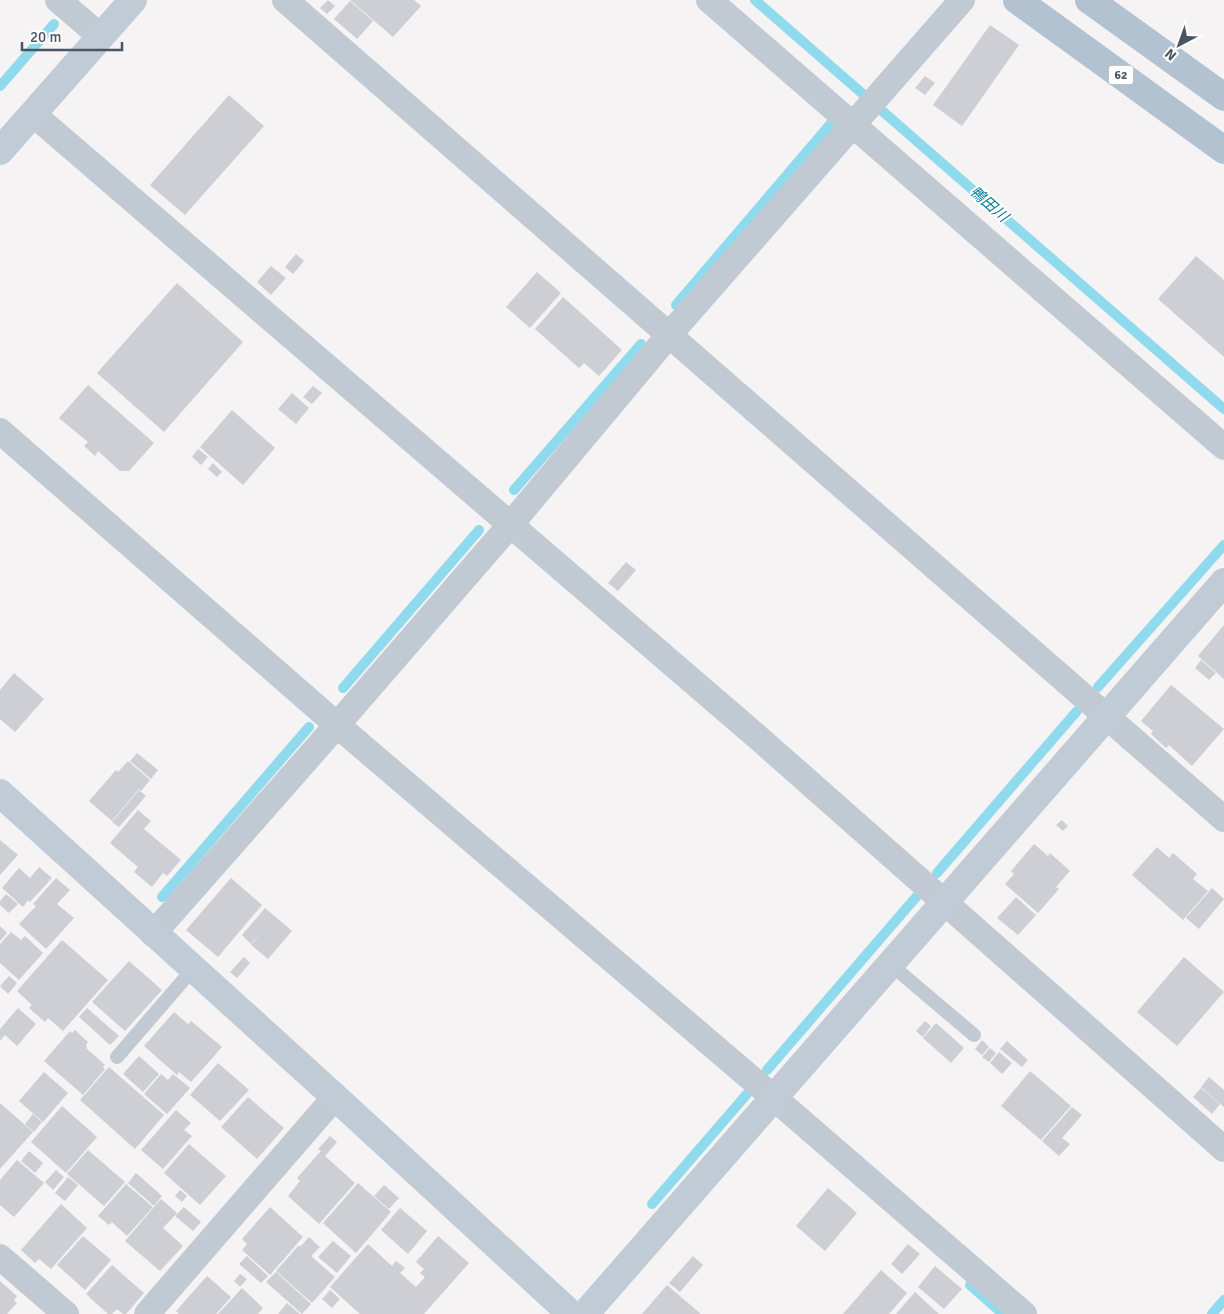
<svg xmlns="http://www.w3.org/2000/svg" width="1224" height="1314" viewBox="0 0 1224 1314" font-family="Signika,'Noto Sans JP',sans-serif">
	<rect width="100%" height="100%" fill="#f5f3f3"/>
	<g fill="none" stroke-linecap="round" stroke-linejoin="round">
		<g stroke="#90daee" stroke-width="10">
			<polyline points="755,0 1224,409"/>
			<polyline points="0,86 54,24"/>
			<polyline points="676,305 833,121"/>
			<polyline points="514,490 641,344"/>
			<polyline points="1098,687 1224,545"/>
			<polyline points="343,688 479,530"/>
			<polyline points="937,873 1077,711"/>
			<polyline points="162,897 309,727"/>
			<polyline points="767,1070 917,896"/>
			<polyline points="652,1204 747,1094"/>
			<polyline points="970,1285 1003,1314"/>
			<polyline points="1212,1314 1224,1300"/>
		</g>
	</g>
	<g fill="#cdcfd5">
		<polygon points="328,0 335,6 327,14 320,8"/>
		<polygon points="350,0 414,0 421,6 393,37"/>
		<polygon points="350,1 373,21 357,39 334,19"/>
		<polygon points="990,25 1019,45 962,126 933,105"/>
		<polygon points="925,76 935,83 925,95 915,88"/>
		<polygon points="229,95 264,126 185,215 150,185"/>
		<polygon points="296,254 304,261 293,274 285,267"/>
		<polygon points="1196,256 1224,280 1224,357 1158,299"/>
		<polygon points="271,266 286,278 271,295 257,282"/>
		<polygon points="537,272 561,293 530,328 506,307"/>
		<polygon points="177,283 243,342 164,432 97,373"/>
		<polygon points="563,297 622,350 599,376 584,363 579,368 535,329"/>
		<polygon points="88,385 154,443 129,471 120,471 98,451 95,456 84,446 88,442 59,418"/>
		<polygon points="313,386 322,393 312,404 303,397"/>
		<polygon points="292,393 309,408 296,424 278,409"/>
		<polygon points="232,410 275,448 243,485 200,447"/>
		<polygon points="198,449 208,457 201,465 192,457"/>
		<polygon points="213,463 222,472 217,477 208,469"/>
		<polygon points="626,562 636,570 618,591 608,583"/>
		<polygon points="1224,625 1224,679 1198,656"/>
		<polygon points="1201,660 1216,673 1209,680 1195,668"/>
		<polygon points="14,673 44,699 15,732 0,719 0,690"/>
		<polygon points="1171,685 1224,729 1192,766 1169,745 1166,748 1151,734 1153,731 1141,721"/>
		<polygon points="137,753 158,770 151,779 130,761"/>
		<polygon points="128,761 150,780 141,791 139,789 112,821 89,801 116,770 118,772"/>
		<polygon points="139,790 146,796 119,827 112,822"/>
		<polygon points="138,810 151,821 144,829 181,860 167,876 163,873 152,887 134,872 138,867 110,843"/>
		<polygon points="1062,820 1068,826 1063,831 1056,825"/>
		<polygon points="0,840 18,855 0,875"/>
		<polygon points="1034,844 1048,856 1050,853 1070,871 1056,887 1059,889 1038,913 1005,884 1014,874 1011,871"/>
		<polygon points="1157,847 1169,858 1173,853 1197,874 1193,879 1208,891 1183,920 1132,875"/>
		<polygon points="39,867 52,878 30,902 28,900 23,907 2,888 19,868 30,878"/>
		<polygon points="56,878 70,890 57,904 74,918 46,949 19,924 36,906 33,904"/>
		<polygon points="231,878 262,905 218,957 186,930"/>
		<polygon points="1212,888 1224,899 1199,929 1186,918"/>
		<polygon points="6,894 18,904 9,913 0,905 0,901"/>
		<polygon points="1016,897 1036,915 1018,935 997,918"/>
		<polygon points="265,908 292,931 268,959 251,945 263,931 251,944 242,935"/>
		<polygon points="0,926 7,933 0,941"/>
		<polygon points="11,932 21,940 25,936 43,953 19,980 0,963 0,944"/>
		<polygon points="62,940 108,980 63,1031 48,1018 45,1022 29,1008 32,1005 17,991"/>
		<polygon points="244,957 250,963 237,978 230,972"/>
		<polygon points="1184,957 1224,992 1177,1046 1137,1012"/>
		<polygon points="129,961 162,990 125,1031 92,1002"/>
		<polygon points="9,976 17,983 8,994 0,986"/>
		<polygon points="18,1008 36,1024 17,1046 5,1035 0,1041 0,1029"/>
		<polygon points="87,1008 119,1036 110,1045 79,1017"/>
		<polygon points="174,1012 188,1024 191,1021 222,1047 191,1082 179,1072 177,1075 144,1046"/>
		<polygon points="925,1021 931,1026 923,1037 916,1031"/>
		<polygon points="936,1023 964,1048 951,1063 923,1038"/>
		<polygon points="75,1030 88,1042 86,1045 87,1047 86,1048 105,1065 103,1067 105,1069 83,1095 44,1061 70,1031 72,1033"/>
		<polygon points="982,1040 989,1047 982,1055 975,1049"/>
		<polygon points="1007,1041 1028,1060 1022,1067 1000,1049"/>
		<polygon points="990,1048 996,1053 989,1062 982,1057"/>
		<polygon points="999,1052 1012,1063 1002,1074 990,1063"/>
		<polygon points="139,1056 159,1074 143,1092 123,1074"/>
		<polygon points="218,1063 249,1090 220,1121 190,1095"/>
		<polygon points="109,1067 164,1115 135,1149 80,1100"/>
		<polygon points="1030,1071 1071,1106 1041,1140 1001,1106"/>
		<polygon points="44,1072 68,1093 43,1122 19,1101"/>
		<polygon points="161,1074 168,1080 173,1074 190,1088 167,1114 144,1094"/>
		<polygon points="1209,1077 1224,1090 1224,1107 1201,1087"/>
		<polygon points="1201,1088 1220,1104 1212,1114 1193,1097"/>
		<polygon points="248,1097 284,1128 257,1159 221,1127"/>
		<polygon points="0,1103 33,1132 0,1169"/>
		<polygon points="62,1106 97,1137 66,1173 31,1142"/>
		<polygon points="1072,1107 1082,1115 1062,1138 1070,1144 1059,1156 1042,1141"/>
		<polygon points="176,1110 191,1123 184,1130 192,1136 163,1169 141,1150"/>
		<polygon points="33,1114 42,1122 34,1132 25,1124"/>
		<polygon points="330,1136 337,1142 325,1156 355,1183 319,1224 288,1196 300,1181 297,1178 321,1151 318,1149"/>
		<polygon points="189,1144 226,1176 200,1205 164,1173"/>
		<polygon points="88,1150 125,1182 104,1206 67,1174"/>
		<polygon points="29,1151 43,1163 35,1173 21,1161"/>
		<polygon points="17,1160 44,1183 14,1217 0,1205 0,1180"/>
		<polygon points="56,1170 64,1177 53,1190 45,1182"/>
		<polygon points="136,1173 162,1196 154,1206 128,1183"/>
		<polygon points="68,1177 78,1185 65,1201 55,1193"/>
		<polygon points="358,1183 391,1212 356,1253 323,1223"/>
		<polygon points="126,1184 153,1207 127,1236 112,1222 109,1225 98,1216"/>
		<polygon points="384,1185 399,1198 389,1209 374,1196"/>
		<polygon points="828,1188 857,1213 825,1251 796,1226"/>
		<polygon points="180,1190 187,1196 182,1202 175,1196"/>
		<polygon points="161,1199 177,1213 163,1228 183,1246 160,1271 125,1241"/>
		<polygon points="61,1204 87,1228 51,1269 39,1259 35,1263 21,1250"/>
		<polygon points="184,1207 201,1222 193,1231 175,1216"/>
		<polygon points="270,1207 303,1237 270,1275 242,1250 247,1244 242,1239"/>
		<polygon points="400,1208 427,1231 408,1254 381,1230"/>
		<polygon points="83,1236 111,1260 85,1290 57,1265"/>
		<polygon points="438,1236 469,1263 424,1314 360,1314 330,1287 368,1244 392,1266 396,1261 405,1268 400,1273 416,1287 425,1277 420,1273 424,1269 416,1262"/>
		<polygon points="309,1237 320,1247 311,1256 335,1277 312,1303 276,1271 299,1245 300,1247"/>
		<polygon points="333,1241 351,1256 337,1273 318,1257"/>
		<polygon points="908,1244 920,1254 902,1274 891,1264"/>
		<polygon points="247,1256 268,1276 261,1283 239,1264"/>
		<polygon points="693,1256 703,1265 680,1292 669,1283"/>
		<polygon points="112,1265 144,1293 126,1314 123,1314 117,1309 112,1314 108,1314 86,1294"/>
		<polygon points="935,1266 962,1289 944,1309 918,1287"/>
		<polygon points="881,1270 907,1293 889,1314 843,1314"/>
		<polygon points="276,1272 311,1304 302,1314 266,1282"/>
		<polygon points="240,1274 247,1279 240,1287 234,1281"/>
		<polygon points="207,1276 231,1297 216,1314 179,1314 176,1311"/>
		<polygon points="0,1281 17,1296 14,1300 17,1303 7,1314 0,1314"/>
		<polygon points="667,1285 701,1314 642,1314"/>
		<polygon points="242,1288 263,1308 258,1314 218,1314"/>
		<polygon points="330,1290 340,1299 332,1308 322,1299"/>
		<polygon points="915,1292 939,1314 896,1314"/>
		<polygon points="287,1303 300,1314 278,1314"/>
	</g>
	<g fill="none" stroke-linecap="round" stroke-linejoin="round">
		<g stroke="#c1cad2" stroke-width="14">
			<polyline points="890,964 974,1035"/>
			<polyline points="117,1057 193,969"/>
		</g>
		<g stroke="#c1cad2" stroke-width="26">
			<polyline points="58,0 101,37"/>
			<polyline points="285,0 1224,819"/>
			<polyline points="709,0 1224,447"/>
			<polyline points="33,114 762,741 1224,1149"/>
			<polyline points="0,431 337,725 773,1097 1024,1314"/>
			<polyline points="153,934 337,725 511,524 669,335 962,0"/>
			<polyline points="0,1257 66,1314"/>
			<polyline points="147,1314 335,1097"/>
		</g>
		<g stroke="#c1cbd6" stroke-width="28">
			<polyline points="0,151 133,0"/>
			<polyline points="0,793 335,1097 571,1314"/>
			<polyline points="585,1314 1224,582"/>
		</g>
		<g stroke="#b3c2d1" stroke-width="28">
			<polyline points="1017,0 1224,150"/>
			<polyline points="1089,0 1224,97"/>
		</g>
	</g>
	<g text-anchor="middle" stroke-width="4" stroke-linejoin="round" paint-order="stroke">
		<rect fill="#fff" stroke="#808990" stroke-width="1" x="1108.5" y="65.5" width="25" height="19" rx="4"/>
		<g font-size="12" font-weight="bold" fill="#4a5661">
			<text x="1121" y="79">62</text>
		</g>
		<g font-size="15" font-style="italic" fill="#0c7c9b" stroke="#fff">
			<text transform="translate(989 204) rotate(41)" y="5">鴨田川</text>
		</g>
	</g>
	<g transform="translate(1179 45) rotate(221)" stroke="#ffffff" stroke-width="4" paint-order="stroke">
	<path d="M0-4L9 19L0 12L-9 19Z" fill="#4a5661"/>
	<text y="-8" font-size="14" font-weight="bold" text-anchor="middle" fill="#4a5661">N</text>
	</g>
	<path d="M22 42v8h100v-8" fill="none" stroke="#4a5661" stroke-width="2.5"/>
	<text x="30" y="42" font-size="15" fill="#4a5661" stroke="#ffffff" stroke-width="4" paint-order="stroke">20 m</text>
</svg>
